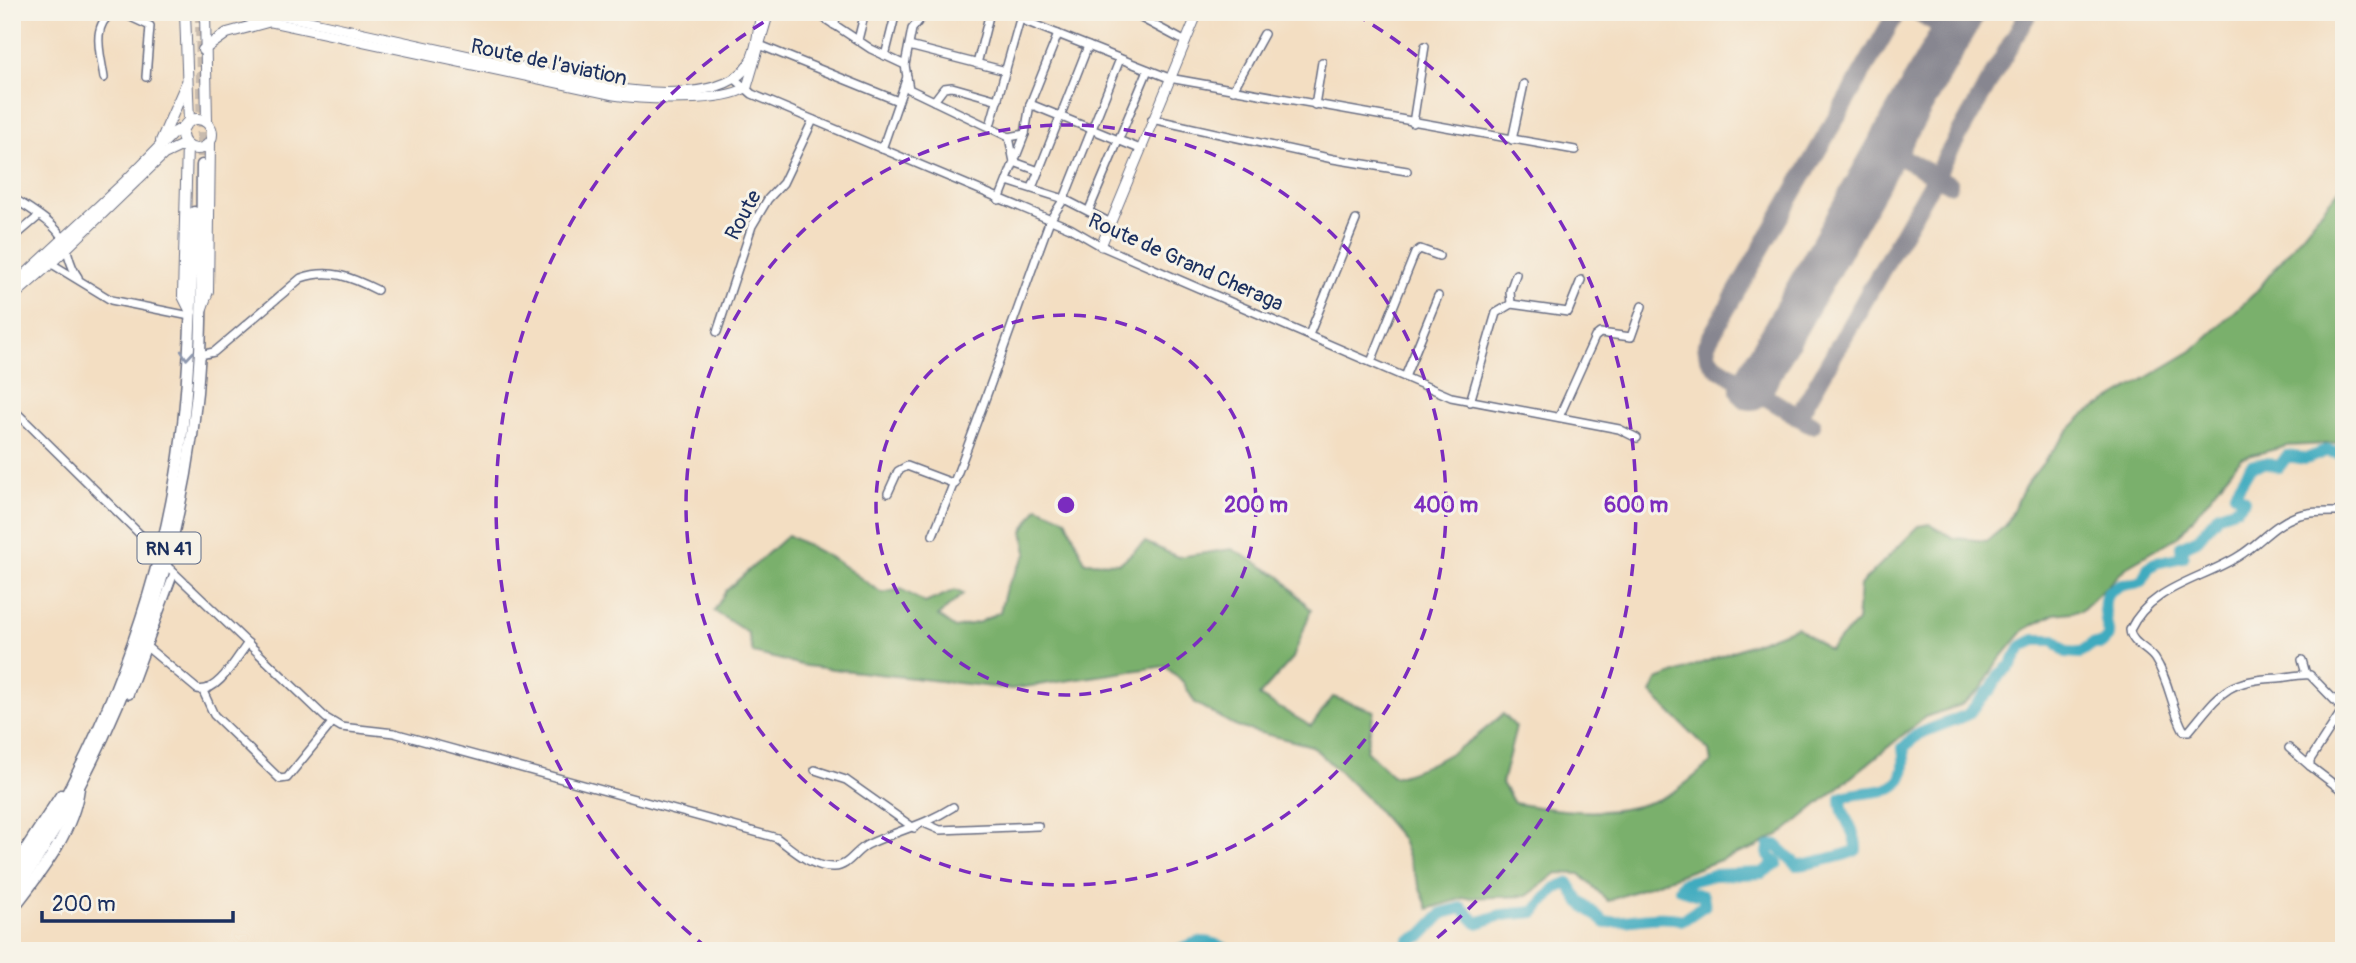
<svg xmlns="http://www.w3.org/2000/svg" width="2356" height="963" viewBox="0 0 2356 963" font-family="Pangolin,sans-serif">
	<rect width="100%" height="100%" fill="#f7f3e8"/>
	<filter id="ink" filterUnits="userSpaceOnUse"><feTurbulence type="fractalNoise" baseFrequency=".0143" numOctaves="2"/><feDisplacementMap in="SourceGraphic" scale="14" xChannelSelector="R" yChannelSelector="G"/><feConvolveMatrix kernelMatrix="1 2 1 2 8 2 1 2 1" color-interpolation-filters="sRGB"/></filter>
	<filter id="wash" filterUnits="userSpaceOnUse"><feTurbulence type="fractalNoise" baseFrequency=".00686" numOctaves="4" result="noise"/><feDisplacementMap in="SourceGraphic" scale="28" xChannelSelector="R" yChannelSelector="G"/><feGaussianBlur stdDeviation="1.57" result="paint"/><feColorMatrix in="noise" values="0 0 0 0 0 0 0 0 0 0 0 0 0 0 0 0 0 1.4 0 .05"/><feComposite in="paint" operator="in"/></filter>
	<g filter="url(#wash)">
		<rect width="100%" height="100%" fill="#f3dec2"/>
		<path fill="#7ab06c" stroke="#4a7065" stroke-width="2" d="M2344,183V443L2287,446L2241,458L2179,536L2129,565L2081,611L2054,614L2024,630L1996,664L1981,689L1961,705L1925,717L1784,832L1756,847L1608,901L1580,874L1557,873L1527,896L1464,898L1428,909L1401,838L1365,796L1312,746L1237,727L1195,703L1183,682L1165,666L1011,689L806,666L753,653L748,633L714,611L726,591L788,535L835,560L882,593L901,589L925,603L955,590L963,594L938,616L955,628L980,622L1000,612L1006,588L1027,553L1023,531L1038,507L1066,519L1085,562L1120,563L1145,542L1178,557L1232,549L1281,577L1311,610L1293,658L1259,696L1311,726L1333,697L1374,711L1366,750L1394,777C1437,765 1470,744 1503,714L1516,727L1502,783L1514,803C1564,812 1620,819 1668,795C1683,788 1697,773 1711,763L1709,751L1651,693L1657,680L1797,627L1829,650L1857,622L1860,585L1919,526L1929,524L1954,538L1987,541L2006,525L2025,486L2069,430L2084,415L2192,351L2255,293Z"/>
		<g fill="none" stroke-linecap="round" stroke-linejoin="round">
			<g stroke="#40abbf" stroke-width="12">
				<path d="M1176,951C1200,939 1207,939 1230,951"/>
				<path d="M1413,951L1409,941L1422,935L1443,913L1462,908L1477,923L1501,915L1534,912L1556,888L1568,883L1580,902L1606,923C1629,921 1663,914 1683,920L1705,905L1703,896L1680,889L1683,883L1713,875L1762,873L1777,863L1768,856L1769,847L1776,845L1797,865C1804,865 1853,854 1856,850C1857,830 1840,817 1841,798C1872,786 1912,803 1903,748L1918,734L1967,715L1991,689L1999,675L2011,665L2022,646L2035,640H2054L2066,652L2080,653L2092,644H2101L2109,636C2102,598 2098,586 2142,582L2148,568L2155,563L2183,557L2181,547L2198,539L2219,514L2237,508L2244,500L2235,493L2251,466L2266,463L2279,467L2287,456L2306,459L2326,451L2344,454"/>
			</g>
			<g stroke="#878690" stroke-width="18">
				<polyline points="1918,12 1952,33"/>
				<polyline points="1887,149 1949,184"/>
				<polyline points="1798,417 2029,12"/>
				<polyline points="1812,425 1715,366 1708,357 1706,345 1897,12"/>
			</g>
			<polyline stroke="#878690" stroke-width="42" points="1751,389 1964,12"/>
		</g>
	</g>
	<g filter="url(#ink)">
		<g fill="none" stroke-linecap="round" stroke-linejoin="round">
			<polyline stroke="#c8bbae" stroke-width="10" stroke-dasharray="10 5" stroke-linecap="butt" points="200,12 202,165"/>
			<defs>
				<g id="minor">
					<polyline points="120,12 150,26 146,77"/>
					<polyline points="815,12 871,49 905,65 909,89 1009,137 1014,162 1039,171"/>
					<polyline points="1141,18 1186,42"/>
					<polyline points="1020,19 1169,78 1575,150"/>
					<polyline points="834,25 838,12"/>
					<polyline points="858,40 865,12"/>
					<polyline points="762,46 898,101"/>
					<polyline points="909,46 1006,71"/>
					<polyline points="885,56 896,12"/>
					<polyline points="977,64 990,12"/>
					<polyline points="905,65 912,29 926,12"/>
					<path d="M104,78C101,54 90,27 113,12"/>
					<polyline points="735,79 752,94 1070,228 1101,246 1451,397 1619,429 1637,438"/>
					<polyline points="1233,90 1264,34"/>
					<polyline points="934,101 944,88 952,87 998,100"/>
					<polyline points="1030,104 1140,149"/>
					<polyline points="1315,105 1322,62"/>
					<polyline points="1152,119 1333,159 1407,171"/>
					<polyline points="1413,123 1425,46"/>
					<polyline points="990,126 1022,12"/>
					<polyline points="1009,137 1025,134 1030,104 1058,34"/>
					<polyline points="1512,140 1524,84"/>
					<polyline points="882,149 907,77"/>
					<polyline points="1007,181 1064,199 1111,223"/>
					<polyline points="1032,188 1088,46"/>
					<path d="M12,197C28,208 56,223 64,241C69,254 69,265 78,277"/>
					<polyline points="999,200 1025,134"/>
					<polyline points="1089,210 1148,70"/>
					<polyline points="12,239 39,216"/>
					<polyline points="47,261 111,300 190,316"/>
					<polyline points="1511,304 1510,291 1516,274"/>
					<polyline points="717,332 752,226 768,199 783,183 813,120"/>
					<polyline points="1309,335 1356,220"/>
					<path d="M200,355L214,352L301,278C330,268 351,277 377,290"/>
					<polyline points="1371,362 1415,253 1420,249 1439,256"/>
					<polyline points="1405,377 1438,296"/>
					<polyline points="1470,402 1496,313 1511,304 1568,312 1581,280"/>
					<polyline points="12,408 160,554"/>
					<polyline points="1559,417 1595,337 1600,333 1631,337 1642,306"/>
					<polyline points="888,493 898,471 907,466 955,484"/>
					<path d="M2344,512C2328,512 2310,511 2296,516C2272,525 2259,544 2239,556C2201,580 2151,586 2130,630C2131,644 2148,648 2155,659C2170,682 2171,708 2184,731H2189C2220,694 2225,680 2278,678C2289,677 2299,674 2310,675L2343,709L2310,760V766L2344,792"/>
					<path d="M933,535C976,431 1011,325 1050,220L1064,199L1120,59"/>
					<path d="M165,564L326,718L341,727L394,733L777,838C793,850 812,868 834,867C850,866 855,850 869,844C899,830 923,826 953,807"/>
					<path d="M147,647L197,689C217,695 237,657 248,643"/>
					<polyline points="2302,660 2306,674"/>
					<polyline points="203,691 214,715 280,779 287,778 332,723"/>
					<polyline points="129,695 174,573"/>
					<polyline points="2289,748 2310,766"/>
					<polyline points="815,770 846,780 914,828"/>
					<polyline points="926,824 940,830 1038,826"/>
				</g>
				<g id="tertiary">
					<path d="M224,12L614,95C643,100 724,103 747,87L769,12"/>
					<path d="M268,12L616,88C651,94 727,99 748,65C757,50 758,29 761,12"/>
					<polyline points="1101,246 1198,12"/>
				</g>
				<g id="secondary">
					<polyline points="185,12 189,122"/>
					<polyline points="205,12 207,122"/>
					<polyline points="203,50 227,33 271,21"/>
					<circle cx="197" cy="134" r="15"/>
					<polyline points="161,141 186,84"/>
					<polyline points="187,145 183,296 191,312"/>
					<polyline points="12,287 124,183 172,134 184,127"/>
					<polyline points="12,297 50,264 164,154 185,144"/>
					<polyline points="202,308 208,291 210,142"/>
				</g>
				<g id="primary">
					<polyline points="12,870 61,795"/>
					<path d="M12,910C39,874 73,834 79,788"/>
				</g>
				<g id="trunk">
					<path d="M12,883C91,771 152,617 175,482C190,394 191,302 194,212"/>
					<path d="M12,897C122,739 190,544 200,351C203,289 201,227 202,165"/>
				</g>
			</defs>
			<use href="#minor" stroke="#676c81" stroke-width="10"/>
			<use href="#tertiary" stroke="#676c81" stroke-width="11"/>
			<use href="#secondary" stroke="#676c81" stroke-width="12"/>
			<use href="#primary" stroke="#676c81" stroke-width="13"/>
			<use href="#trunk" stroke="#676c81" stroke-width="13"/>
			<use href="#minor" stroke="#fff" stroke-width="7"/>
			<use href="#tertiary" stroke="#fff" stroke-width="9"/>
			<use href="#secondary" stroke="#fff" stroke-width="10"/>
			<use href="#primary" stroke="#fff" stroke-width="10"/>
			<use href="#trunk" stroke="#fff" stroke-width="10"/>
		</g>
		<defs><path id="oneway-chevron" d="M-2-3.5L2.5 0L-2 3.5" fill="none" stroke-width="1.6" stroke-linecap="round" stroke-linejoin="round" transform="scale(1.75)"/></defs>
		<use stroke="#8d97ae" href="#oneway-chevron" transform="translate(187 355) rotate(95)"/>
	</g>
	<g fill="none" stroke="#7b2cbf" stroke-width="3.5" stroke-dasharray="12 9">
		<circle cx="1066" cy="505" r="190"/>
		<circle cx="1066" cy="505" r="380"/>
		<path d="M707 948A570 570 0 0 1 777 14M1355 14A570 570 0 0 1 1425 948"/>
	</g>
	<g text-anchor="middle" stroke-width="6" stroke-linejoin="round" paint-order="stroke">
		<rect fill="#f7f3e8" stroke="#5d6a87" stroke-width="2" x="137.5" y="532.5" width="63" height="31" rx="5"/>
		<g font-size="19" font-weight="bold" fill="#1b2f5e">
			<text x="169" y="555">RN 41</text>
		</g>
		<g font-size="21" fill="#1b2f5e" stroke="#f7f3e8">
			<text transform="translate(549 62) rotate(12)" y="7">Route de l'aviation</text>
			<text transform="translate(743 215) rotate(-62)" y="7">Route</text>
			<text transform="translate(1186 262) rotate(24)" y="7">Route de Grand Cheraga</text>
		</g>
	</g>
	<circle cx="1066" cy="505" r="10" fill="#7b2cbf" stroke="#f7f3e8" stroke-width="3.5"/>
	<g font-size="21" text-anchor="middle" font-weight="bold" fill="#7b2cbf" stroke="#f7f3e8" stroke-width="6" stroke-linejoin="round" paint-order="stroke">
		<text x="1256" y="512">200 m</text>
		<text x="1446" y="512">400 m</text>
		<text x="1636" y="512">600 m</text>
	</g>
	<rect width="2356" height="963" fill="none" stroke="#f7f3e8" stroke-width="42"/>
	<path d="M42 911v10h191v-10" fill="none" stroke="#1b2f5e" stroke-width="3.5"/>
	<text x="52" y="911" font-size="21" fill="#1b2f5e" stroke="#f7f3e8" stroke-width="5" paint-order="stroke">200 m</text>
</svg>
